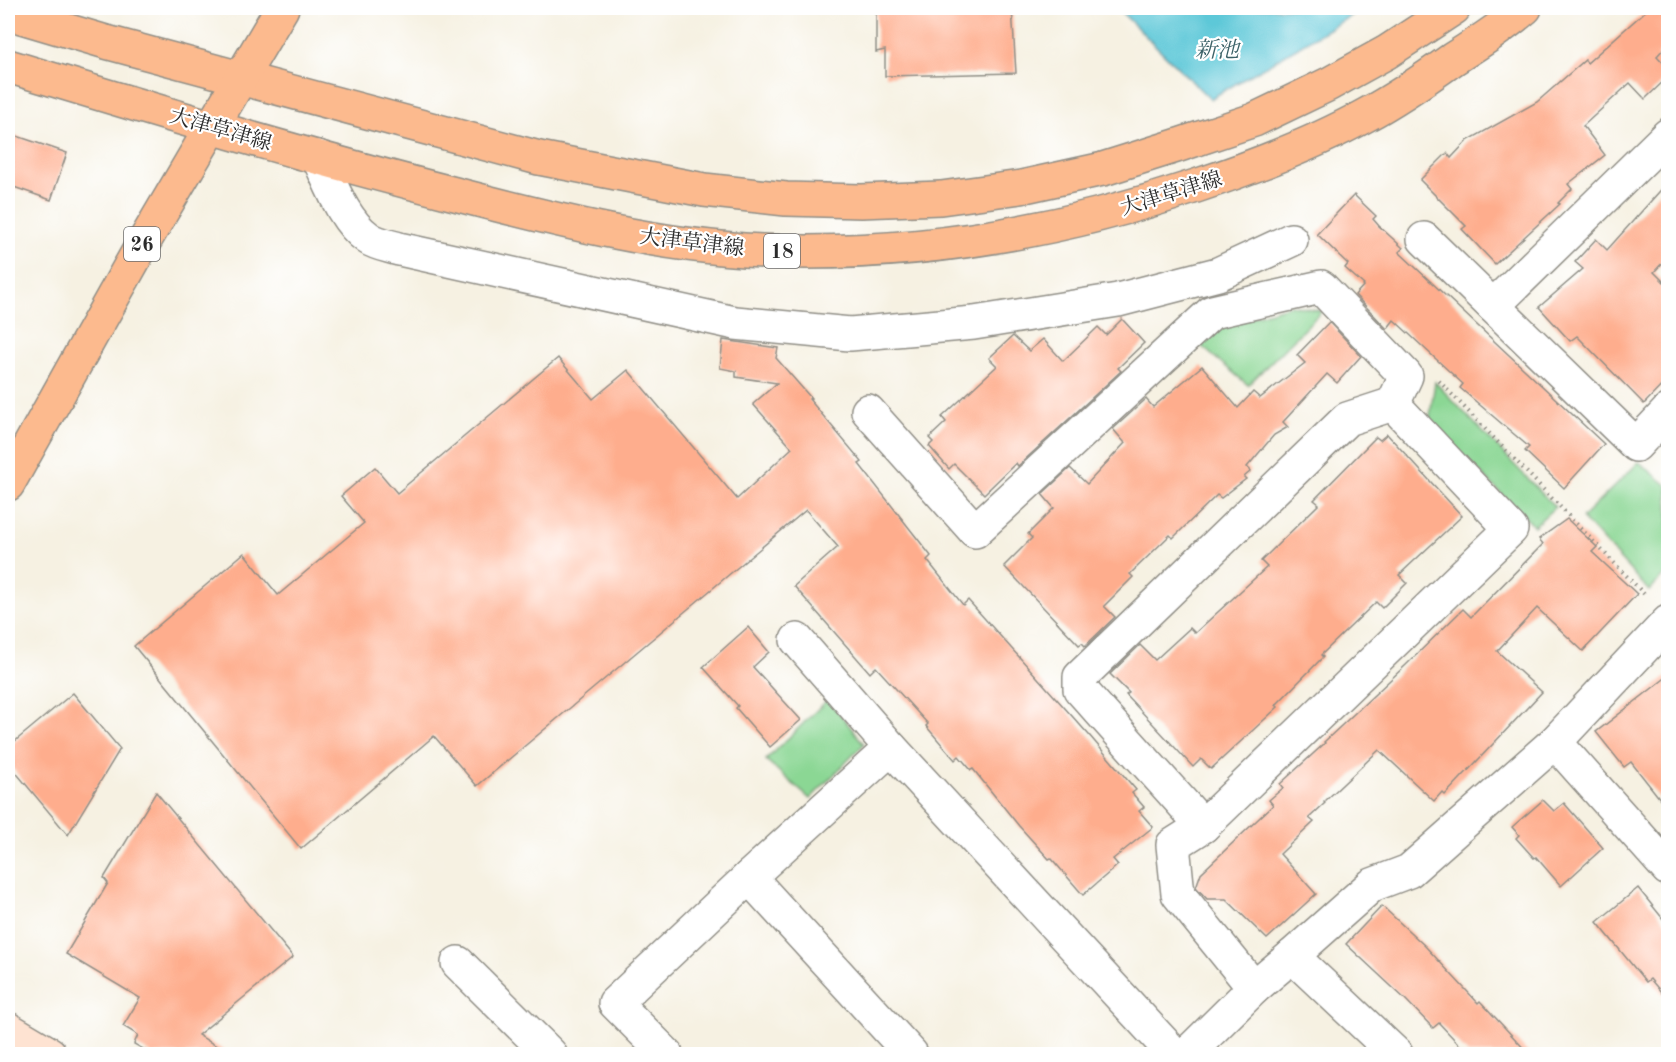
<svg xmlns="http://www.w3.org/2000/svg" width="1676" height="1062" viewBox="0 0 1676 1062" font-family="'Old Standard TT','Noto Serif JP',serif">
	<rect width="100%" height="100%" fill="#fff"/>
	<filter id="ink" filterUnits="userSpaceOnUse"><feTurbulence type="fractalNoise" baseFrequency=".0167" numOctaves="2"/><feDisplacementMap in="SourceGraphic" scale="12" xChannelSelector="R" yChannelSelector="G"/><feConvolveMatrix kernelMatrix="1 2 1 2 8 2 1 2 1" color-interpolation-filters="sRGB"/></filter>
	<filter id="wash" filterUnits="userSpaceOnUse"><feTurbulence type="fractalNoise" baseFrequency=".008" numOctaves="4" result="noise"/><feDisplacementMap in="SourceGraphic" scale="24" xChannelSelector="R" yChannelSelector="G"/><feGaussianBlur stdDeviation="1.35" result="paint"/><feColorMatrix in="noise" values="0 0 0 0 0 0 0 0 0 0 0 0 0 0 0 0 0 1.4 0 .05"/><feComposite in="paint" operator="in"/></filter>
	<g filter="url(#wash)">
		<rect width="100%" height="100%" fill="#f6f1e2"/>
		<g fill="#8bd794" stroke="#5b8160" stroke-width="1.5">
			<polygon points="1291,305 1322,311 1248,385 1200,345 1217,327"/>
			<polygon points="1435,382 1555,507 1534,526 1429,422"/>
			<polygon points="1639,462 1668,486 1668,571 1649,591 1582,518"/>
			<polygon points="828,699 864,744 810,799 766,760"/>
		</g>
		<polygon fill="#5dc8d8" stroke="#447a82" stroke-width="1.5" points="1117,8 1364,8 1210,99"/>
		<g id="blocks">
			<g fill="#fead8d">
				<polygon points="876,8 1012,8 1016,73 885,76 885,50 876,52"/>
				<polygon points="1649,8 1668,8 1668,44 1657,56 1668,68 1668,77 1645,99 1630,83 1583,126 1605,155 1568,184 1572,189 1558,203 1560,204 1495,264 1462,229 1466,226 1420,180 1447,153 1451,158 1467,141 1537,102 1585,60 1587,63"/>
				<polygon points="8,133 67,153 51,200 8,185"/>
				<polygon points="1668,182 1668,257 1654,272 1668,286 1668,379 1644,404 1577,336 1570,341 1539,307 1583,269 1575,262 1596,239 1607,250"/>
				<polygon points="1354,195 1376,216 1373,219 1379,226 1403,248 1399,252 1604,444 1564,488 1525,451 1529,447 1460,388 1463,384 1394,320 1387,329 1355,295 1364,285 1345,268 1348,264 1317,234"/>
				<polygon points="1122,319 1144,343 1118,368 1121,371 1018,466 1016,463 984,494 954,464 949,469 929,446 933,442 929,438 946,422 942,417 997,366 989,358 1013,336 1029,351 1043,339 1063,361 1098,327 1106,335"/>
				<polygon points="1329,322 1361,356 1337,383 1327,374 1283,422 1288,427 1274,435 1247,467 1251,471 1244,477 1246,479 1221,498 1217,495 1173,538 1170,535 1130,574 1133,577 1104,606 1115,617 1085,646 1082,643 1079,645 1004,566 1032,538 1028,534 1054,508 1042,494 1070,468 1087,484 1125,443 1113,429 1146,399 1153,407 1202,366 1238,408 1253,392 1260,398 1305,363 1297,355"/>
				<polygon points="723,340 778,348 776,358 811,398 809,399 862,462 859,464 931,556 927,560 963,605 968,600 1089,735 1136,790 1132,793 1144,807 1139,811 1153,827 1113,859 1118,865 1083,895 1051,858 1049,859 1019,826 973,769 971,770 959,756 955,760 926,726 928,724 876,667 870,673 794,586 838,547 806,510 477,786 434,736 301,849 134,646 244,553 278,595 364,523 341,496 375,467 397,493 558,358 593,399 628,370 737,499 792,448 753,404 777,383 736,377 736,371 720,368"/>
				<polygon points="1387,434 1462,516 1399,575 1407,583 1382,608 1376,602 1321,655 1323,657 1276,705 1278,707 1211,769 1201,759 1193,767 1126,695 1129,693 1110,674 1140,645 1155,660 1190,628 1195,633 1267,567 1261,561 1319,504 1314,500 1376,437 1380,440"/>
				<polygon points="1567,519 1597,547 1592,552 1637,594 1583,651 1537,608 1497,651 1542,692 1445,795 1442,792 1434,801 1379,750 1324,802 1325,803 1309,818 1314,822 1280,854 1316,894 1267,939 1226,899 1207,899 1196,887 1201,873 1273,805 1269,800 1283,788 1280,784 1325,743 1324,742 1406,665 1463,609 1471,617 1543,544 1539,539"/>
				<polygon points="748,627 769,652 753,667 801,720 770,747 736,708 738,706 703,667"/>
				<polygon points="1668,676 1668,809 1631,762 1624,767 1596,732"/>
				<polygon points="73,693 120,749 68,835 8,763 8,747"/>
				<polygon points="156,792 293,957 198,1035 230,1054 152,1054 134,1044 138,1035 123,1026 140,998 66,954 108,883 104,878"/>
				<polygon points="1543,800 1554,811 1564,803 1603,848 1561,886 1536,857 1534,858 1516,838 1519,835 1512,827"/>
				<polygon points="1638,888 1668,925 1668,1000 1650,979 1646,982 1597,922"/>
				<polygon points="1382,906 1425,946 1478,1003 1480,1001 1529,1054 1468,1054 1439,1023 1433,1028 1405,999 1346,944"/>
			</g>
		</g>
	</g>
	<g filter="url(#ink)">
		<use href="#blocks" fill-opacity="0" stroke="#908e86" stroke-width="1.5"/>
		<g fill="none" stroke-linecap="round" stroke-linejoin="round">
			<defs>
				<g id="street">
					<path d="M318,157C331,184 343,220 368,238C376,244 389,246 399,249L735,323L850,334L974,323L1118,300L1218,274L1291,240"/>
					<polyline points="1424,239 1636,445 1668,411"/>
					<polyline points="1493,306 1668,135"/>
					<polyline points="868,411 975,531 1212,312 1321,287 1406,376 1393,404 1347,419 1080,677 1080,689 1203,826"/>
					<polyline points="797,640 891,748"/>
					<polyline points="1555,742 1668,622"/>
					<polyline points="749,877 891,748 1174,1054"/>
					<polyline points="1292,956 1396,1054"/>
					<polyline points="458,963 550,1054"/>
					<polyline points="1254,988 1178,894 1173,845 1203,826 1511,529 1393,404"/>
					<polyline points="666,1054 615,1003 749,877 911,1054"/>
					<polyline points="1187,1054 1254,988 1292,956 1372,885 1409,871 1555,742 1668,869"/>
				</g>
				<polyline id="secondary" points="8,1029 50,1054"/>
				<g id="primary">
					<polyline points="8,13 106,42 539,158 704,190 786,199 861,201 941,198 1021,187 1103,169 1176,146 1254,120 1329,84 1387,52 1454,8"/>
					<path d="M8,66C156,111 305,156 455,194C555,220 657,246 762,251C909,257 1056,233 1196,186C1253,167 1312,145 1366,115C1396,99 1425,79 1453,59C1478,43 1503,27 1525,8"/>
					<polyline points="8,484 137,254 282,8"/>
				</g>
			</defs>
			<use href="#street" stroke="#908e86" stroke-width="36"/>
			<use href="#secondary" stroke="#908e86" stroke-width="36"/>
			<use href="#primary" stroke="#908e86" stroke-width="36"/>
			<polyline stroke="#908e86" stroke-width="4" stroke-dasharray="1.5 4.5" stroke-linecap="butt" points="1439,381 1646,596"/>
			<use href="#street" stroke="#fff" stroke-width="33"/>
			<use href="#secondary" stroke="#fee3d2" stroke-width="33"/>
			<use href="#primary" stroke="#fcba8e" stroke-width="33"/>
		</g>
	</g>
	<g text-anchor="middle" stroke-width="4.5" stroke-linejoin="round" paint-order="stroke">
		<g fill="#fff" stroke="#6b6b6b" stroke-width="1.5">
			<rect x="124" y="227" width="36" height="34" rx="4.5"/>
			<rect x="764" y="234" width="36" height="34" rx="4.5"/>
		</g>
		<g font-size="20" font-weight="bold" fill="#2b2b2b">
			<text x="142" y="251">26</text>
			<text x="782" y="258">18</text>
		</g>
		<g font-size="21" fill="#2b2b2b" stroke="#fff">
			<text transform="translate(221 129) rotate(16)" y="7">大津草津線</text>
			<text transform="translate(1171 193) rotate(-17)" y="7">大津草津線</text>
			<text transform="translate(692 242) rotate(7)" y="7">大津草津線</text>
		</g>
		<g font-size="22" font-style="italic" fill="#3c6268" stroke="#fff">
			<text x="1217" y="57">新池</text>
		</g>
	</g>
	<rect width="1676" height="1062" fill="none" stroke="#fff" stroke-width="30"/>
</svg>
